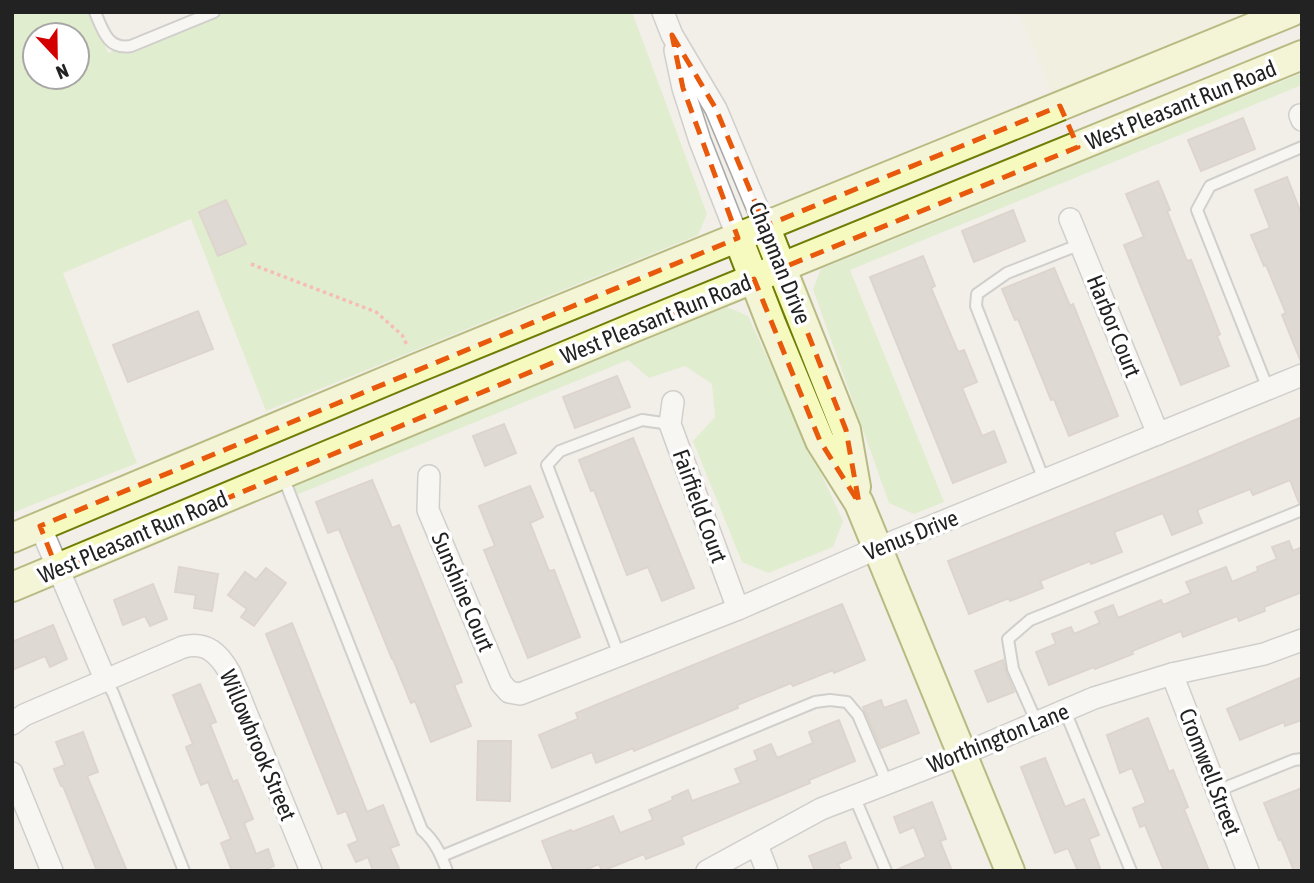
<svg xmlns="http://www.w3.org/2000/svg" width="1314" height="883" viewBox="0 0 1314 883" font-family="'Asap Condensed',sans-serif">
	<rect width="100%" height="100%" fill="#f2efe9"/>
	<polygon fill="#eef0d5" points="1019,12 1252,12 1052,94"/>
	<g fill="#cdebb0" fill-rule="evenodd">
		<path d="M12,12H91L108,53L207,12H632L707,214L698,235L266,411L191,219L63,273L137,463L12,513ZM35,35H77V77H35Z"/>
		<polygon points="1302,73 1302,85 850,270 944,502 914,514 889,503 813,289 821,269"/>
		<polygon points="727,307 748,316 843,521 833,547 768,573 742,562 693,441 715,417 712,384 685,366 649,378 628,360 296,495 292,484"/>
	</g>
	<g fill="#c7bfb8" stroke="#c4b6ab" stroke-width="2">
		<polygon points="1243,118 1255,149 1201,171 1188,140"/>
		<polygon points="1287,177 1302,216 1301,362 1282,315 1286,313 1266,265 1264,266 1251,235 1270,228 1255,190"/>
		<polygon points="1158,181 1170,210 1167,211 1187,261 1191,260 1220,334 1217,336 1229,366 1181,385 1124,245 1144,237 1126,194"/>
		<polygon points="226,200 246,244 218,256 199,212"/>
		<polygon points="1013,210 1025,241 974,262 962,231"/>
		<polygon points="923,256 935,286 931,288 958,352 964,350 977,382 962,388 982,436 994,431 1006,462 953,483 870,277"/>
		<polygon points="1054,268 1070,306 1073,304 1118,416 1069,436 1054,399 1051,400 1018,319 1015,320 1002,289"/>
		<polygon points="198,311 213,349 128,382 113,345"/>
		<polygon points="617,376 630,407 575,428 563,397"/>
		<polygon points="1302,417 1302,502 1299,503 1290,480 1253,495 1250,489 1197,510 1202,523 1172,535 1163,513 1114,532 1122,552 1091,564 1090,561 1040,581 1043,588 1010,601 1009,598 969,614 948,561 1191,464"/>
		<polygon points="504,424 516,453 485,466 473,436"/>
		<polygon points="633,438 694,588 662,601 648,567 627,575 594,490 591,491 579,460"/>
		<polygon points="372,480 392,528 399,525 462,682 454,685 471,726 431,742 415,701 411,703 393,659 392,659 339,529 328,533 316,502"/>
		<polygon points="530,486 543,517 530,523 549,571 554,570 580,637 528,658 484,550 495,546 479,506"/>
		<polygon points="1289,541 1293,551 1302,547 1302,592 1264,607 1265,611 1239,621 1237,616 1183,637 1181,631 1132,651 1133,654 1095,669 1094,667 1049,685 1036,652 1056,644 1052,634 1071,627 1074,634 1100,623 1095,612 1113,605 1118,618 1161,600 1163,605 1191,593 1186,582 1226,567 1232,582 1258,571 1257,567 1277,559 1272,547"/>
		<polygon points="179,567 218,574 212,611 194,608 196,595 175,592"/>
		<polygon points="266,568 286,583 254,626 241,617 247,609 228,595 245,572 256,580"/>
		<polygon points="153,584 167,619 150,626 145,616 123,625 114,600"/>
		<polygon points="842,604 865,660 834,673 833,670 793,686 791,683 737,705 738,708 634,751 633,748 596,763 592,752 552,768 539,735 578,719 576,713"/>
		<polygon points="292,623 367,812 383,805 399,845 390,848 400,871 373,871 368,857 356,862 348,845 358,841 346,811 338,814 266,634"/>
		<polygon points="53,625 67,659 50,667 45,656 12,670 12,642"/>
		<polygon points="1003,660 1006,672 1014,692 988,702 975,671"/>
		<polygon points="1302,677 1302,720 1285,726 1284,722 1240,740 1227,709"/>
		<polygon points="200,684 216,722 210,724 233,782 237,780 253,819 244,823 256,854 268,849 274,866 263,871 232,871 221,843 231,839 208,782 201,785 186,747 193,744 173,695"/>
		<polygon points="881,700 884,708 906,700 919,733 881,748 863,707"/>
		<polygon points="1148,718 1169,772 1173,770 1188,807 1184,809 1209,871 1164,871 1145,825 1140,827 1133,808 1146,803 1132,768 1120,773 1107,735"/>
		<polygon points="839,720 855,761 809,780 810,783 681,837 684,844 646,859 644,854 602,871 599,864 583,871 554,871 542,841 571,830 572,832 613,816 620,833 653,820 649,810 673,800 672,797 688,790 692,801 741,783 735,769 758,760 754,751 771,744 777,758 813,743 809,732"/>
		<polygon points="83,732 98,772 87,776 127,871 97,871 63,786 61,786 54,769 65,765 56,742"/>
		<polygon points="478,741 511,741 510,801 477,800"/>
		<polygon points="1045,758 1065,807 1084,799 1099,835 1089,839 1101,871 1078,871 1068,848 1055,853 1021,767"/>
		<polygon points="1302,788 1302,871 1294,871 1281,839 1279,840 1264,803"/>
		<polygon points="932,802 946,839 940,841 952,871 894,871 926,857 914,827 900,833 894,817"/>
		<polygon points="845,842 851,858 838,864 841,871 815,871 809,856"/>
	</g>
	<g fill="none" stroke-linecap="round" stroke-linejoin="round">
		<defs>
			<g id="lane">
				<path d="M95,12C103,31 108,50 131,46L214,12"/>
				<polyline points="1268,389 1197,210 1210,186 1302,147"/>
				<path d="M282,474L422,830C435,841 441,855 447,871"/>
				<polyline points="1044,480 976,306 977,294 1007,273 1081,244"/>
				<polyline points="619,655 547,465 560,451 642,420 670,424"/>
				<polyline points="105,679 113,693 184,871"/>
				<polyline points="1065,711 1131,871"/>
				<polyline points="1037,723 1013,669 1008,639 1030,620 1302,510"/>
				<polyline points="1217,791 1294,760 1302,759"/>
				<polyline points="854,796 886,871"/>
				<polyline points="442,856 815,702 830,700 847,702 858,715 887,783"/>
			</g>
			<g id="street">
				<polyline points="663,12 672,35 716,109 765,226"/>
				<polyline points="675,50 683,88 700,141 738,238"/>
				<polyline points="1300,115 1302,120"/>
				<polyline points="1070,219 1158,434"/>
				<polyline points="673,402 670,424 738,609"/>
				<polyline points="429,476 428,510 501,683 509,692 520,694 738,609 878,548 1302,375"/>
				<polyline points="40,526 105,679"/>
				<polyline points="1172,674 1248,871"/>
				<path d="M12,724L24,715L183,647C207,641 219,654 230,673L311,871"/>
				<polyline points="12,773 52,871"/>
				<polyline points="757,845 767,871"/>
				<polyline points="707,871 821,809 963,754 1094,698 1172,674 1264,654 1302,640"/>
			</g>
			<g id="secondary">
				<polyline points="765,226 846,430 856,487"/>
				<polyline points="738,238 771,323 820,441 859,503 1010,871"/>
				<polyline points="12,538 417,368 1291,12"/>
				<polyline points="12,587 635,327 1302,55"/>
			</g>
		</defs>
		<use href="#lane" stroke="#a9a9a9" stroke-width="14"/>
		<use href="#street" stroke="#a9a9a9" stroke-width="24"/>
		<use href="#secondary" stroke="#707d05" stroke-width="32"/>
		<polyline stroke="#fa8072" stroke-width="3.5" stroke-dasharray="3.5 3.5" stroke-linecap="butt" points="251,264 376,312 402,335 408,347"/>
		<use href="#lane" stroke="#fff" stroke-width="10"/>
		<use href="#street" stroke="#fff" stroke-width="21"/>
		<use href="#secondary" stroke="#f7fabf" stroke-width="28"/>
	</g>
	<path d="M0 0H1314V883H0ZM672,35L716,109L765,226L1060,106L1078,147L782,268L846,430L859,503L820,441L754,279L57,569L40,526L738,238L683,88Z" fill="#f2efe9" fill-opacity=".55" fill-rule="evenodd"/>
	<path fill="none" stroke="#e8590c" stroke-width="5" stroke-dasharray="14 9" stroke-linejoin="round" d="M672,35L716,109L765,226L1060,106L1078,147L782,268L846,430L859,503L820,441L754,279L57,569L40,526L738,238L683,88Z"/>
	<g text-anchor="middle" stroke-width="7" stroke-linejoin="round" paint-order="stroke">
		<g font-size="23" fill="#222" stroke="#fff">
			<text transform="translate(1181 105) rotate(-22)" y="8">West Pleasant Run Road</text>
			<text transform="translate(780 263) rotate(68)" y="8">Chapman Drive</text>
			<text transform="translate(656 319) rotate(-22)" y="8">West Pleasant Run Road</text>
			<text transform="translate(1114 326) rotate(68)" y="8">Harbor Court</text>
			<text transform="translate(700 506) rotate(70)" y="8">Fairfield Court</text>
			<text transform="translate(911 535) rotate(-22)" y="8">Venus Drive</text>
			<text transform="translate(133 537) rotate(-23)" y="8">West Pleasant Run Road</text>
			<text transform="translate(463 592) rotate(67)" y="8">Sunshine Court</text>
			<text transform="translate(998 738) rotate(-22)" y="8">Worthington Lane</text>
			<text transform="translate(258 745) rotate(67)" y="8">Willowbrook Street</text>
			<text transform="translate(1210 772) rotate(69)" y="8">Cromwell Street</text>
		</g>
	</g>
	<rect width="1314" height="883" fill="none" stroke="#222222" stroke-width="28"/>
	<g transform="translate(56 56) rotate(158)"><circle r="33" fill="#ffffff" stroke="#a7a7a7" stroke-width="2"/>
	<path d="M0-5L12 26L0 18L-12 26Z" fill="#d40000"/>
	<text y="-10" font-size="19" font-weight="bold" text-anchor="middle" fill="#222222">N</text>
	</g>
</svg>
